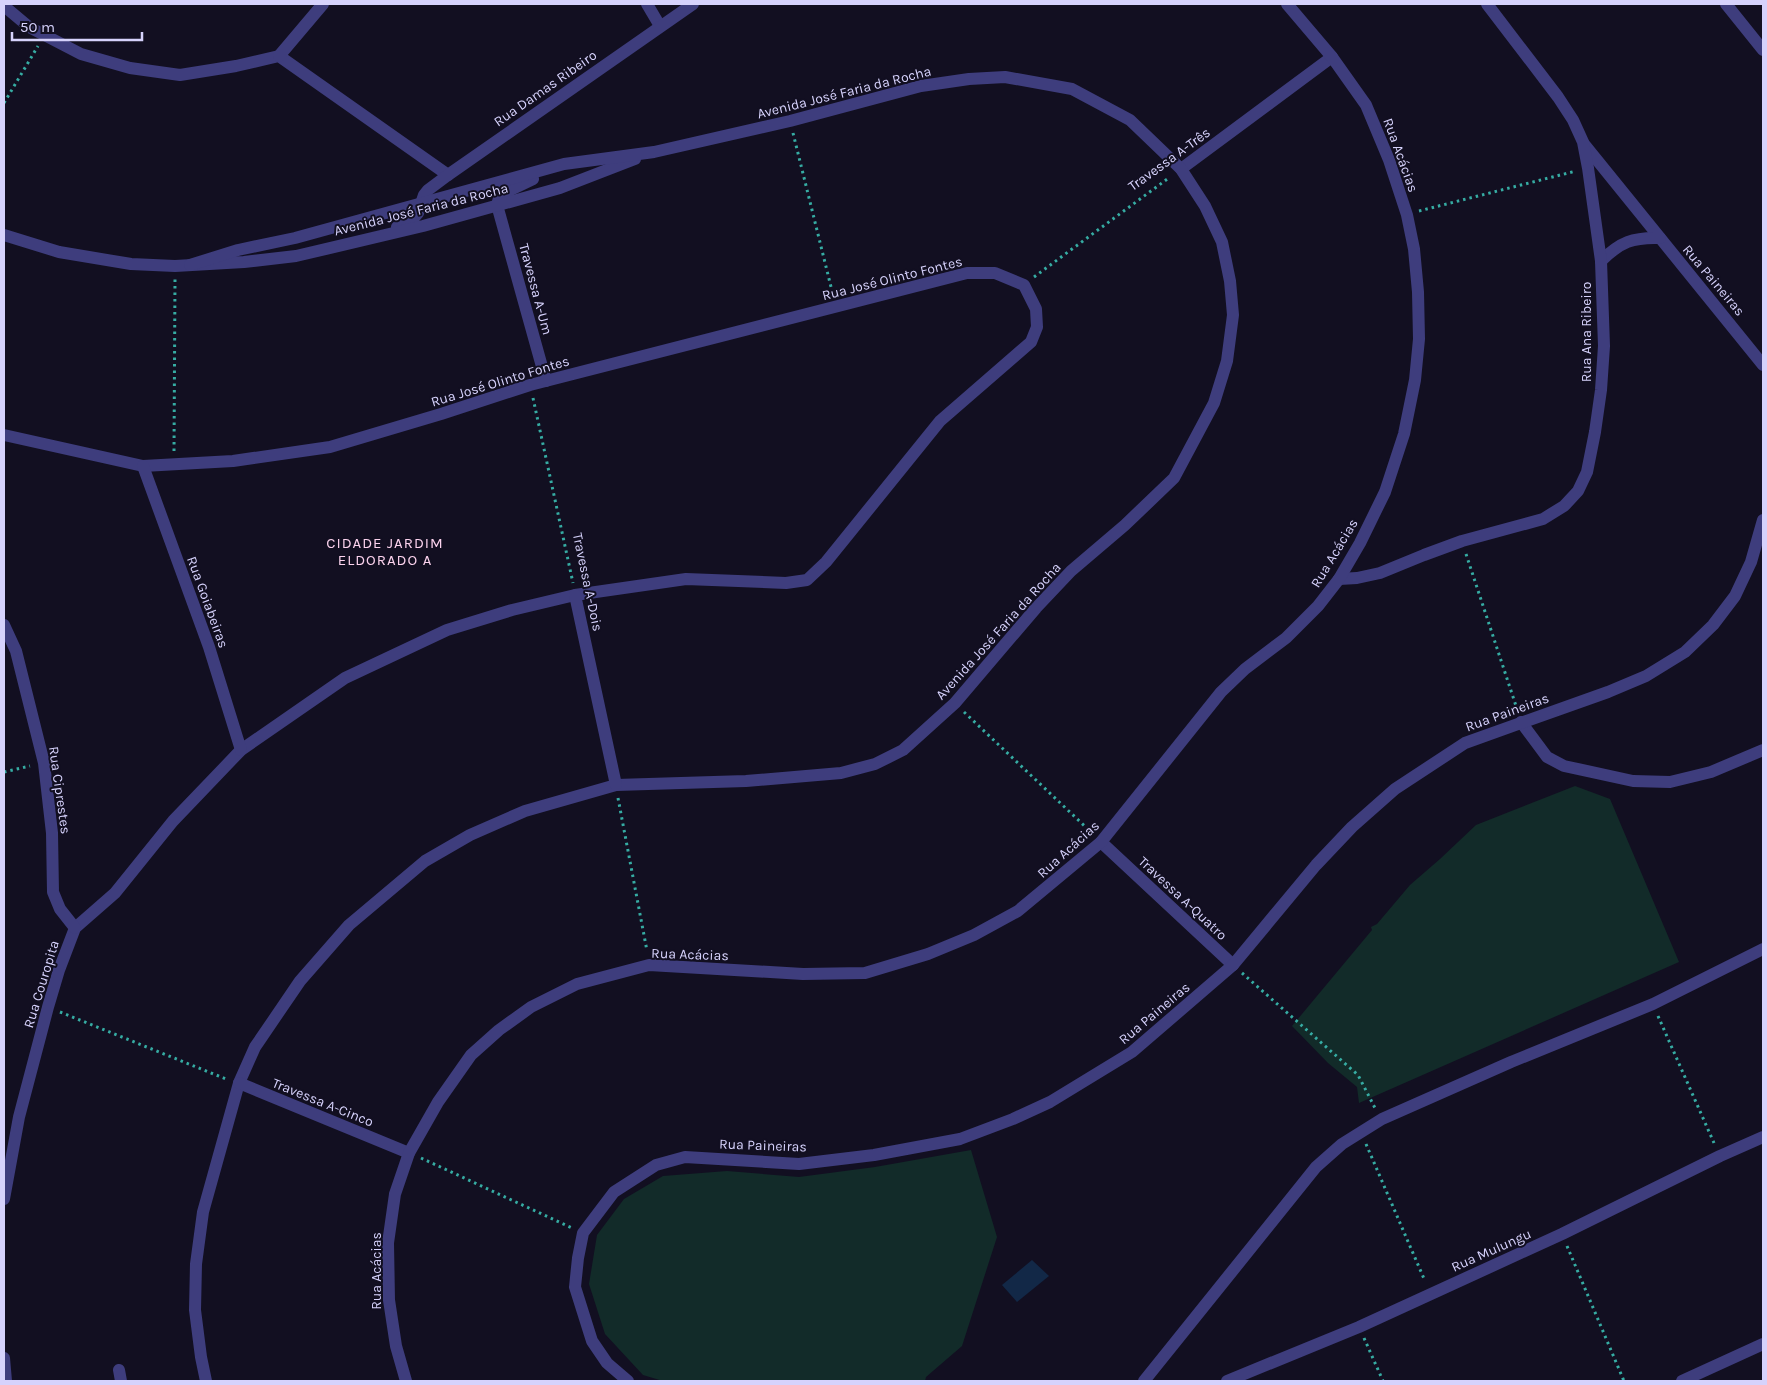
<svg xmlns="http://www.w3.org/2000/svg" width="1767" height="1385" viewBox="0 0 1767 1385" font-family="Karla,sans-serif">
	<rect width="100%" height="100%" fill="#120f21"/>
	<g fill="#122b29">
		<polygon points="1575,786 1610,799 1679,962 1359,1103 1357,1087 1328,1063 1292,1026 1372,930 1371,927 1377,924 1410,885 1440,859 1476,825"/>
		<polygon points="971,1150 997,1237 962,1346 926,1377 925,1381 663,1381 643,1375 605,1334 589,1284 597,1235 624,1199 663,1176 727,1171 799,1177 875,1167"/>
	</g>
	<polygon fill="#122847" points="1032,1260 1049,1276 1017,1302 1002,1285"/>
	<g fill="none" stroke-linecap="round" stroke-linejoin="round">
		<g stroke="#36aca3" stroke-width="3" stroke-dasharray="2.5 4" stroke-linecap="butt">
			<polyline points="4,103 38,46"/>
			<polyline points="793,133 833,295"/>
			<polyline points="1419,211 1576,171"/>
			<polyline points="1034,277 1170,177"/>
			<polyline points="533,398 573,583"/>
			<polyline points="174,451 175,279"/>
			<polyline points="1466,554 1517,709"/>
			<polyline points="964,712 1092,833"/>
			<polyline points="4,772 30,766"/>
			<polyline points="618,798 647,951"/>
			<polyline points="1242,973 1358,1075 1375,1108"/>
			<polyline points="60,1012 226,1079"/>
			<polyline points="1658,1016 1714,1143"/>
			<polyline points="1366,1144 1425,1281"/>
			<polyline points="421,1158 572,1228"/>
			<polyline points="1567,1246 1624,1381"/>
			<polyline points="1364,1338 1383,1381"/>
		</g>
		<g stroke="#3e3d7d" stroke-width="12">
			<polyline points="647,4 660,26"/>
			<polyline points="1726,4 1763,50"/>
			<polyline points="4,6 29,27 81,54 130,68 180,75 236,66 279,56 448,175"/>
			<polyline points="279,56 323,4"/>
			<polyline points="1584,144 1763,365"/>
			<polyline points="1181,169 1332,57"/>
			<polyline points="533,179 500,195 497,205 546,381"/>
			<polyline points="397,227 412,220 418,213 424,195 428,190 448,175 693,4"/>
			<polyline points="4,235 59,252 131,264 175,266 244,262 296,256 423,226 560,188 635,159"/>
			<path d="M1601,261C1620,242 1633,237 1660,238"/>
			<polyline points="190,265 238,250 295,238 564,164 654,152 790,121 921,86 969,79 1005,77 1072,89 1130,120 1181,169 1205,206 1222,242 1230,281 1233,315 1227,361 1214,403 1174,478 1125,525 1071,571 1036,608 955,703 903,750 875,764 841,773 746,781 616,785 525,811 470,835 425,861 349,925 300,981 255,1047 239,1083 203,1212 196,1264 195,1310 201,1357 206,1381"/>
			<polyline points="4,435 143,466 233,461 330,447 441,414 530,385 967,273 995,273 1024,285 1036,309 1037,327 1031,342 940,421 826,562 807,580 786,583 686,579 575,595 512,610 447,630 345,678 241,750 173,821 115,893 75,928 59,970 48,1007 19,1117 4,1199"/>
			<polyline points="143,466 209,647 241,750"/>
			<polyline points="1339,579 1357,578 1380,573 1424,555 1462,541 1543,519 1564,506 1578,491 1587,472 1595,432 1601,390 1604,346 1601,261 1588,168 1583,142 1573,120 1558,97 1487,4"/>
			<polyline points="575,595 616,785"/>
			<polyline points="4,625 16,651 44,763 52,833 53,892 60,909 75,928"/>
			<polyline points="1521,722 1547,757 1564,766 1633,781 1670,782 1711,772 1763,750"/>
			<polyline points="1101,842 1233,965"/>
			<polyline points="239,1083 409,1153"/>
			<polyline points="4,1358 6,1381"/>
			<polyline points="119,1370 121,1381"/>
			<polyline points="406,1381 396,1346 389,1300 388,1243 395,1194 409,1153 438,1102 471,1055 499,1030 531,1007 577,984 649,965 803,974 865,973 928,954 974,935 1018,911 1101,842 1221,692 1245,669 1286,638 1318,606 1339,579 1360,543 1385,492 1404,434 1415,380 1419,339 1418,292 1414,249 1407,215 1389,160 1366,105 1332,57 1287,4"/>
			<polyline points="628,1381 607,1363 592,1341 575,1287 578,1258 583,1233 614,1192 656,1165 685,1157 799,1164 874,1155 960,1139 1013,1119 1050,1102 1132,1052 1233,965 1316,865 1352,827 1395,789 1465,743 1608,692 1646,676 1685,652 1713,625 1735,596 1751,562 1763,520"/>
			<polyline points="1144,1381 1316,1167 1342,1144 1382,1119 1511,1062 1653,1004 1763,949"/>
			<polyline points="1227,1381 1359,1327 1562,1234 1720,1156 1763,1137"/>
			<polyline points="1682,1381 1763,1344"/>
		</g>
	</g>
	<g text-anchor="middle" stroke-width="4" stroke-linejoin="round" paint-order="stroke">
		<g font-size="14" fill="#d6d2fc" stroke="#120f21">
			<text transform="translate(545 88) rotate(-35)" y="5">Rua Damas Ribeiro</text>
			<text transform="translate(844 92) rotate(-14)" y="5">Avenida José Faria da Rocha</text>
			<text transform="translate(1401 155) rotate(70)" y="5">Rua Acácias</text>
			<text transform="translate(1169 159) rotate(-36)" y="5">Travessa A-Três</text>
			<text transform="translate(421 209) rotate(-14)" y="5">Avenida José Faria da Rocha</text>
			<text transform="translate(892 278) rotate(-14)" y="5">Rua José Olinto Fontes</text>
			<text transform="translate(1714 280) rotate(50)" y="5">Rua Paineiras</text>
			<text transform="translate(536 289) rotate(75)" y="5">Travessa A-Um</text>
			<text transform="translate(1586 332) rotate(-90)" y="5">Rua Ana Ribeiro</text>
			<text transform="translate(500 381) rotate(-17)" y="5">Rua José Olinto Fontes</text>
			<text transform="translate(1334 553) rotate(-59)" y="5">Rua Acácias</text>
			<text transform="translate(588 582) rotate(78)" y="5">Travessa A-Dois</text>
			<text transform="translate(208 602) rotate(70)" y="5">Rua Goiabeiras</text>
			<text transform="translate(998 631) rotate(-48)" y="5">Avenida José Faria da Rocha</text>
			<text transform="translate(1507 712) rotate(-20)" y="5">Rua Paineiras</text>
			<text transform="translate(60 790) rotate(82)" y="5">Rua Ciprestes</text>
			<text transform="translate(1068 849) rotate(-42)" y="5">Rua Acácias</text>
			<text transform="translate(1183 898) rotate(43)" y="5">Travessa A-Quatro</text>
			<text transform="translate(690 954) rotate(2)" y="5">Rua Acácias</text>
			<text transform="translate(41 984) rotate(-73)" y="5">Rua Couropita</text>
			<text transform="translate(1154 1013) rotate(-40)" y="5">Rua Paineiras</text>
			<text transform="translate(323 1102) rotate(22)" y="5">Travessa A-Cinco</text>
			<text transform="translate(763 1145) rotate(2)" y="5">Rua Paineiras</text>
			<text transform="translate(1491 1250) rotate(-24)" y="5">Rua Mulungu</text>
			<text transform="translate(376 1271) rotate(-90)" y="5">Rua Acácias</text>
		</g>
		<g font-size="15" letter-spacing="1" fill="#fcd3ee" stroke="#120f21">
			<text x="385" y="548">CIDADE JARDIM<tspan x="385" dy="17">ELDORADO A</tspan></text>
		</g>
	</g>
	<rect width="1767" height="1385" fill="none" stroke="#d6d2fc" stroke-width="10"/>
	<path d="M12 32v8h130v-8" fill="none" stroke="#d6d2fc" stroke-width="2.5"/>
	<text x="20" y="32" font-size="15" fill="#d6d2fc" stroke="#120f21" stroke-width="4" paint-order="stroke">50 m</text>
</svg>
